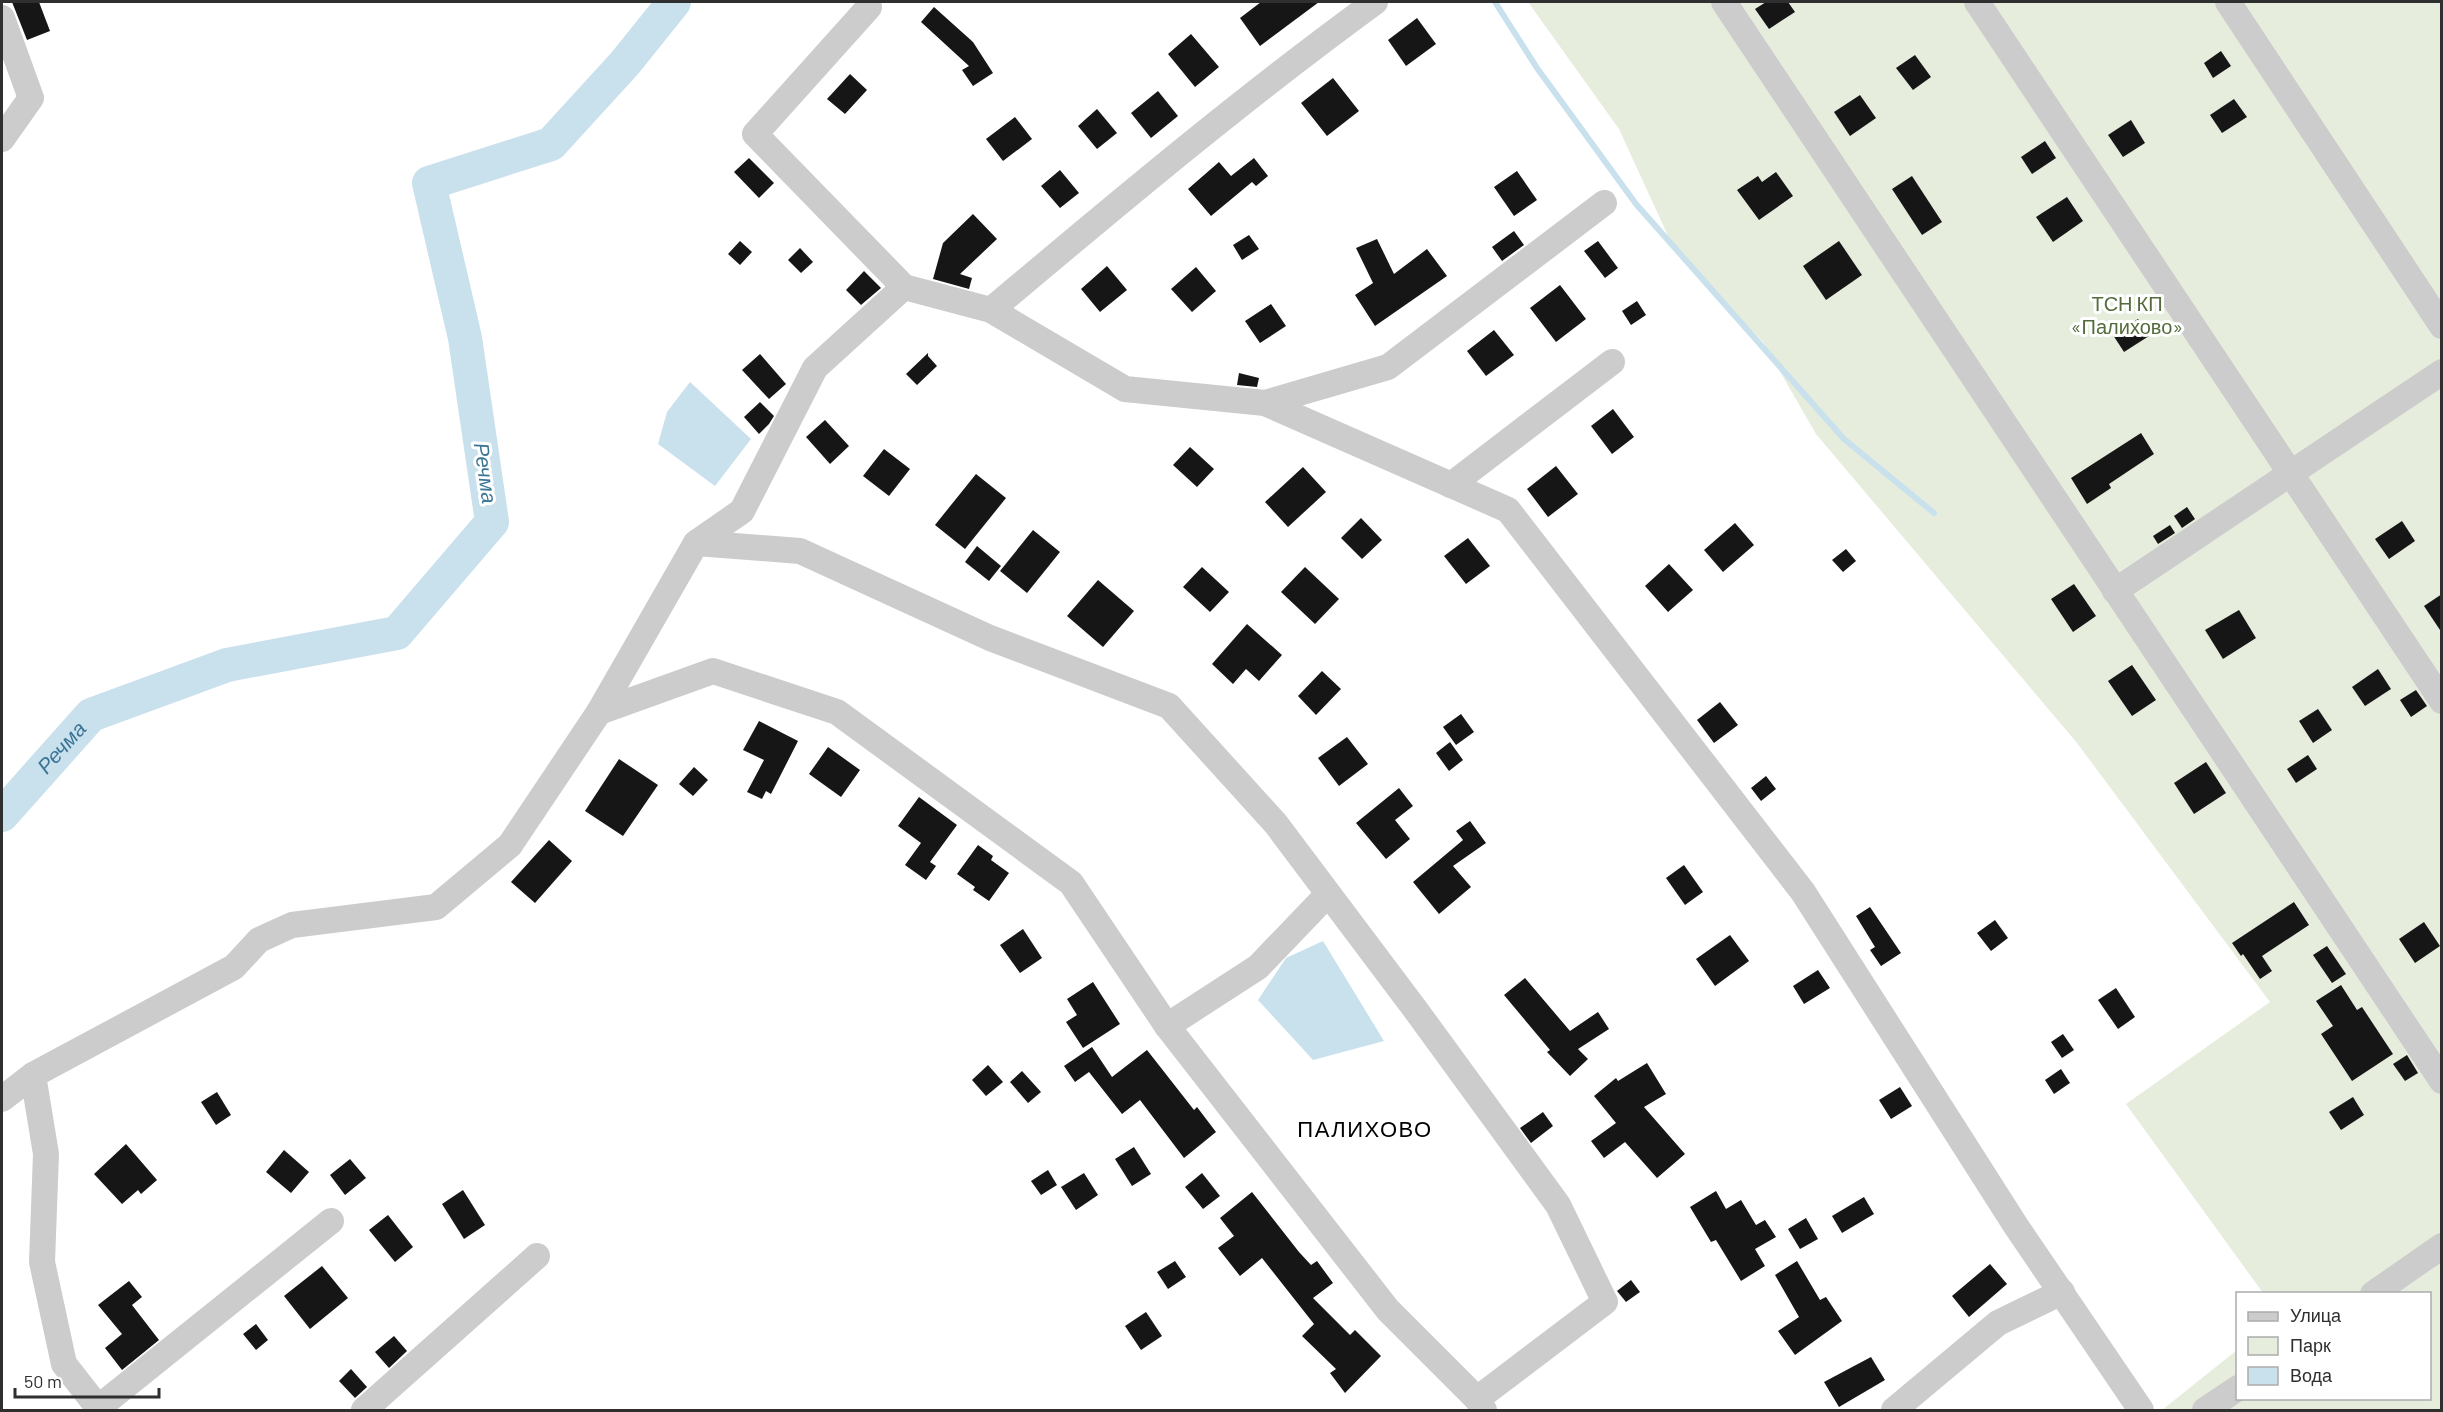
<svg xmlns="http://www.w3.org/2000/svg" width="2443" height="1412" viewBox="0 0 2443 1412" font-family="Barlow,sans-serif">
	<rect width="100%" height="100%" fill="#fff"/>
	<polygon fill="#e6eddd" points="1528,2 2441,2 2441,1410 2162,1410 2237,1350 2238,1398 2430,1398 2430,1294 2263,1293 2126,1104 2270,1002 2077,743 1816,434 1763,342 1675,251 1619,129"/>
	<g fill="#c9e0ed">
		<polygon points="690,382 751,439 715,486 658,444 667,412"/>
		<polygon points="1323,941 1384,1041 1313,1060 1258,1000 1286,958"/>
	</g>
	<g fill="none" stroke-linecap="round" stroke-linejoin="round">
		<polyline stroke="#c9e0ed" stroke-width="6" points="1495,2 1537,68 1636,204 1844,439 1934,513"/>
		<path stroke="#c9e0ed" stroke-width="34" id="s1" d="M2,815L91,715L227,665L397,633L492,522L465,338L429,183L551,144L625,63L674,2"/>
	</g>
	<g fill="#161616">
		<polygon points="12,2 39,2 50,31 27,40"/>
		<polygon points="1261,2 1319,2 1260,46 1240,18"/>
		<polygon points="1766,2 1788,2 1795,12 1769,29 1755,9"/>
		<polygon points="934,7 973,42 993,73 973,86 962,70 969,66 921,22"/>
		<polygon points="1417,18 1436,44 1406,66 1388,40"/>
		<polygon points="1191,34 1219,67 1195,87 1168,54"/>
		<polygon points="2221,51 2231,66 2213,78 2204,63"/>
		<polygon points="1915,55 1931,77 1913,90 1896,68"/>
		<polygon points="850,74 867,90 845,114 827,99"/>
		<polygon points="1333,78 1359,111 1327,136 1301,103"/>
		<polygon points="1158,91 1178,116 1151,138 1131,113"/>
		<polygon points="1860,95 1876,118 1850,136 1834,112"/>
		<polygon points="2234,99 2247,117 2222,133 2210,115"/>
		<polygon points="1097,109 1117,133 1097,149 1078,126"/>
		<polygon points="1015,117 1032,139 1003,161 986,139"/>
		<polygon points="2131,120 2145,143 2123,157 2108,135"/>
		<polygon points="2045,141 2056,158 2032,174 2021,157"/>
		<polygon points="749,158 774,183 759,198 734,172"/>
		<polygon points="1254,158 1268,176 1256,186 1252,182 1211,216 1188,189 1219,162 1231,176"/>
		<polygon points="1060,170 1079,193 1060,208 1041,186"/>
		<polygon points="1517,171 1537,200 1514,216 1494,187"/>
		<polygon points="1776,172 1793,196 1759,220 1737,190 1758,176 1762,182"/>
		<polygon points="1912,176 1942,222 1922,235 1892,189"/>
		<polygon points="2067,197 2083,221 2053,242 2036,217"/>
		<polygon points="973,214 997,239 960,274 972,278 969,289 933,279 943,243"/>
		<polygon points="1514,231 1524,245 1502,261 1492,247"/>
		<polygon points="1249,235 1259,249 1242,260 1233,245"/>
		<polygon points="1377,239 1394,274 1427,249 1447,276 1375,326 1355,295 1373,283 1356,248"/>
		<polygon points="740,241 752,252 740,265 728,254"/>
		<polygon points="1598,241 1618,268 1605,278 1584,251"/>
		<polygon points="1839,241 1862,275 1826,300 1803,266"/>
		<polygon points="800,248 813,262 801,273 788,260"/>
		<polygon points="1107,266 1127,290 1100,312 1081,289"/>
		<polygon points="1196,267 1216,291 1192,312 1171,289"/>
		<polygon points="864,271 881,288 861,305 846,290"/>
		<polygon points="1560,285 1586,319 1556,342 1530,308"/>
		<polygon points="1637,301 1646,315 1631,325 1622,311"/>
		<polygon points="1271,304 1286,326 1260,343 1245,321"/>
		<polygon points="2138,319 2149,336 2124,352 2113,335"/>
		<polygon points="1494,330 1514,355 1486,376 1467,351"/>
		<polygon points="928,353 928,356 937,366 917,385 906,374"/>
		<polygon points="760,354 786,384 769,399 742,370"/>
		<polygon points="1239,373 1259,378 1257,387 1237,385"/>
		<polygon points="760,402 774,416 769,424 759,434 744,417"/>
		<polygon points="1613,409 1634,437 1612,454 1591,426"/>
		<polygon points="825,420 849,446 830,464 806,437"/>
		<polygon points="2141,433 2154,454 2109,484 2111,488 2087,504 2071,478"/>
		<polygon points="1190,447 1214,469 1197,487 1173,465"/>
		<polygon points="884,449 910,469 889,496 863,476"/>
		<polygon points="1556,466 1578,494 1548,517 1527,489"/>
		<polygon points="1303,467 1326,492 1288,527 1265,502"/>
		<polygon points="976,474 1006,498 965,549 935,525"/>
		<polygon points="2187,507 2195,519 2182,528 2174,516"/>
		<polygon points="1361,518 1382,540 1362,559 1341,538"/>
		<polygon points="2402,521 2415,541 2389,559 2375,539"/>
		<polygon points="1735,523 1754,545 1723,572 1704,550"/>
		<polygon points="2170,525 2175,533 2158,544 2153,536"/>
		<polygon points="1033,530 1060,552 1027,593 1000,571"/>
		<polygon points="1468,538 1490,566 1466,584 1444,556"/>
		<polygon points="977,546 1001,566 989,581 965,562"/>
		<polygon points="1846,549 1856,561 1843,572 1832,560"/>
		<polygon points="1669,564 1693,590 1668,612 1645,586"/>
		<polygon points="1202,567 1229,592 1210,612 1183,587"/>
		<polygon points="1305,567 1339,599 1315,624 1281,592"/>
		<polygon points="1098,580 1134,611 1103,647 1067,616"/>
		<polygon points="2074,584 2096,616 2073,632 2051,599"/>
		<polygon points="2442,594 2442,633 2424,606"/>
		<polygon points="2239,610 2256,638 2223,659 2205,630"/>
		<polygon points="1247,624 1282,655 1259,681 1246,669 1233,684 1212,664"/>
		<polygon points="2132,665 2156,700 2132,716 2108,681"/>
		<polygon points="2378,669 2391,689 2365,706 2352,687"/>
		<polygon points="1322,671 1341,689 1316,715 1298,696"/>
		<polygon points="2416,690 2427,706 2411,717 2400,700"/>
		<polygon points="1720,702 1738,725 1714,743 1697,720"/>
		<polygon points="2318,709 2332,730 2313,743 2299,721"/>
		<polygon points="1461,714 1474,732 1456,745 1443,727"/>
		<polygon points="759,721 798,741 771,794 766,791 762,799 747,792 764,760 743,750"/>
		<polygon points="1347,737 1368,764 1339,786 1318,758"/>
		<polygon points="1450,742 1463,760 1449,771 1436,753"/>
		<polygon points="828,747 860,770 841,797 809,774"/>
		<polygon points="2308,755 2317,769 2296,783 2287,769"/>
		<polygon points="619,759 658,785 623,836 585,811"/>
		<polygon points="2206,762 2226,793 2194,814 2174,783"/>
		<polygon points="694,767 708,780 693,796 679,784"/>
		<polygon points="1766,776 1776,789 1761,801 1751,788"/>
		<polygon points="1399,788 1413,806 1395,820 1410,839 1386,859 1356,823"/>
		<polygon points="919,797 957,825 930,862 936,866 926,880 905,865 921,843 898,826"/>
		<polygon points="1470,821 1486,843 1453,866 1471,887 1439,914 1413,882 1463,840 1456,831"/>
		<polygon points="549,840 572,861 535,903 511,882"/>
		<polygon points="978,845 993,856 991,860 1009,873 989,901 973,890 975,887 957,874"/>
		<polygon points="1684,865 1703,892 1685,905 1666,878"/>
		<polygon points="2294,902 2309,925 2262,956 2272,971 2260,979 2243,954 2241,956 2232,943"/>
		<polygon points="1870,907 1901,953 1881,966 1870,950 1875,947 1856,916"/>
		<polygon points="1995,920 2008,938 1991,951 1977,933"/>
		<polygon points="2424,922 2440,946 2415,963 2399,939"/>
		<polygon points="1023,929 1042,958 1020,973 1000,945"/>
		<polygon points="1730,935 1749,961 1715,986 1696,959"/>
		<polygon points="2327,946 2346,974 2332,983 2313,955"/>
		<polygon points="1818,970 1830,988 1804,1004 1793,986"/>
		<polygon points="1525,978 1570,1031 1598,1012 1609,1029 1578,1049 1588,1059 1570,1076 1547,1052 1550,1050 1504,995"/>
		<polygon points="1093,982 1120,1024 1083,1048 1066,1022 1077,1015 1067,999"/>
		<polygon points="2341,985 2357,1010 2362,1007 2393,1054 2352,1081 2321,1034 2333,1026 2316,1001"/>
		<polygon points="2116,988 2135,1017 2118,1029 2098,1000"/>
		<polygon points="2063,1034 2074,1050 2062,1058 2051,1042"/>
		<polygon points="1092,1047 1112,1077 1147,1050 1194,1110 1197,1107 1216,1132 1184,1158 1140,1100 1122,1114 1089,1072 1075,1082 1064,1066"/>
		<polygon points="2407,1055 2418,1073 2405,1081 2393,1064"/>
		<polygon points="1647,1063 1666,1094 1644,1107 1685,1154 1657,1178 1625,1142 1604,1158 1591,1141 1616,1123 1594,1096 1616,1078 1618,1081"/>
		<polygon points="988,1065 1003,1082 986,1096 972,1080"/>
		<polygon points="2061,1069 2070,1083 2054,1094 2045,1080"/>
		<polygon points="1022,1071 1041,1092 1028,1103 1010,1082"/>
		<polygon points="1900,1087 1912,1106 1891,1119 1879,1100"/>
		<polygon points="217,1092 231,1115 216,1125 201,1102"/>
		<polygon points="2353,1097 2364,1115 2341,1130 2329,1112"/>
		<polygon points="1543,1112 1553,1126 1531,1143 1520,1128"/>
		<polygon points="126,1144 157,1180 141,1194 138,1190 122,1204 94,1174"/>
		<polygon points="1134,1147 1151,1174 1132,1186 1115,1159"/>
		<polygon points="284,1150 309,1172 291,1193 266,1172"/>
		<polygon points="350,1159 366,1178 345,1195 330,1175"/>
		<polygon points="1048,1170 1057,1185 1041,1195 1031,1181"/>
		<polygon points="1084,1173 1098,1195 1076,1210 1061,1187"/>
		<polygon points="1202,1173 1220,1196 1203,1209 1185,1187"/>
		<polygon points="463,1190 485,1225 464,1239 442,1204"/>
		<polygon points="1716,1191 1726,1209 1741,1200 1756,1225 1765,1220 1776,1237 1755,1249 1765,1266 1741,1281 1716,1240 1711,1242 1690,1207"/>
		<polygon points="1252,1192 1299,1252 1311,1265 1317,1261 1333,1283 1313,1298 1350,1335 1355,1330 1381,1356 1345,1393 1330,1373 1336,1369 1302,1336 1314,1324 1262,1258 1240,1276 1218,1248 1234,1236 1220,1218"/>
		<polygon points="1864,1197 1874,1214 1842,1233 1832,1216"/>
		<polygon points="388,1215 413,1247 395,1262 369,1230"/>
		<polygon points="1806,1218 1818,1239 1800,1249 1788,1229"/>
		<polygon points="1175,1261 1186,1277 1168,1289 1157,1272"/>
		<polygon points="1797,1261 1820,1300 1826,1297 1842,1321 1795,1355 1778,1331 1799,1317 1775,1275"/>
		<polygon points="1990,1264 2007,1284 1969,1317 1952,1296"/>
		<polygon points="322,1266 348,1298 310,1329 284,1296"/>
		<polygon points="1631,1280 1640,1292 1626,1302 1617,1291"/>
		<polygon points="129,1281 142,1297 132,1305 159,1340 122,1370 105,1348 122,1334 98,1305"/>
		<polygon points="1146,1312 1162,1336 1141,1350 1125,1326"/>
		<polygon points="256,1324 268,1340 256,1350 243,1334"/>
		<polygon points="394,1336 407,1351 389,1368 375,1352"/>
		<polygon points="1871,1357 1885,1380 1839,1407 1824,1382"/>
		<polygon points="351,1369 367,1387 355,1398 339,1381"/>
	</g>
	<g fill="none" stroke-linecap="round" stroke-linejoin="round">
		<g stroke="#ccc" stroke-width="26">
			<polyline points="1724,2 2442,1081"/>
			<polyline points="1977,2 2442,701"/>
			<polyline points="2228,2 2442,326"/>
			<polyline points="869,7 755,134 904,287 991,310 1125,389 1265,403 1508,510 1803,892 2016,1226 2141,1410"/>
			<polyline points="2,18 31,98 2,139"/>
			<path d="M991,310C1117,204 1242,99 1375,2"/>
			<polyline points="1265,403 1388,367 1604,203"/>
			<polyline points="1451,485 1612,362"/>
			<polyline points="696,543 800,551 990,638 1169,706 1276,824 1415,1009 1558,1205 1605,1302 1477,1399"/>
			<polyline points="2115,591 2442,372"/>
			<polyline points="599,712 713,671 837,712 1071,883 1167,1026 1388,1310 1477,1399 1484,1410"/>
			<polyline points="1167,1026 1258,967 1328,894"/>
			<polyline points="33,1075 46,1154 42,1262 64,1364 100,1410"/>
			<polyline points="2,1099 33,1075 234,967 259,940 292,925 436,907 510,845 599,712 696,543 742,511 815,368 904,287"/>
			<polyline points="2373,1294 2442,1246"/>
			<polyline points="98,1408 331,1221"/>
			<polyline points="364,1410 537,1256"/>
			<polyline points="1894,1410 1998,1323 2062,1292"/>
			<polyline points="2205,1410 2238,1388"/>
		</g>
	</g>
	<g text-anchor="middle" stroke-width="6" stroke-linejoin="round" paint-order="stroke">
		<g font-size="20" fill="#546c3b" stroke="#fff">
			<text x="2127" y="311">ТСН КП<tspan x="2127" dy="23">«Палихово»</tspan></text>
		</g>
		<g font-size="21" font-style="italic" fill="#3b7594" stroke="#fff">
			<text transform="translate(485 473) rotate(82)" y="7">Речма</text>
			<text dy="7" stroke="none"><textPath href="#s1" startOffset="90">Речма</textPath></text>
		</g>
		<g font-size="22" letter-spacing="1.5" fill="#000" stroke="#fff">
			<text x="1365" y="1137">ПАЛИХОВО</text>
		</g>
	</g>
	<rect width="2443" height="1412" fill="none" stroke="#2f2f2f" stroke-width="6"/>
	<rect x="2236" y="1292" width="195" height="108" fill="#ffffff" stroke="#acacac" stroke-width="1.5"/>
	<rect x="2248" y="1312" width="30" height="9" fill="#cccccc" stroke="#acacac" stroke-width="1.5"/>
	<text x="2290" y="1322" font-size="18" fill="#2f2f2f">Улица</text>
	<rect x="2248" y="1337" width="30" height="18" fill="#e6eddd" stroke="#acacac" stroke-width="1.5"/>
	<text x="2290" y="1352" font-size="18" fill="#2f2f2f">Парк</text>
	<rect x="2248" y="1367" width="30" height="18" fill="#c9e0ed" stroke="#acacac" stroke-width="1.5"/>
	<text x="2290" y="1382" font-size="18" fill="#2f2f2f">Вода</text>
	<path d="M15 1388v9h144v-9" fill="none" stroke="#2f2f2f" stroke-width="3"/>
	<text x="24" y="1388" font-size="18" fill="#2f2f2f" stroke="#ffffff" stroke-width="4.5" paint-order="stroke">50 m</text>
</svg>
